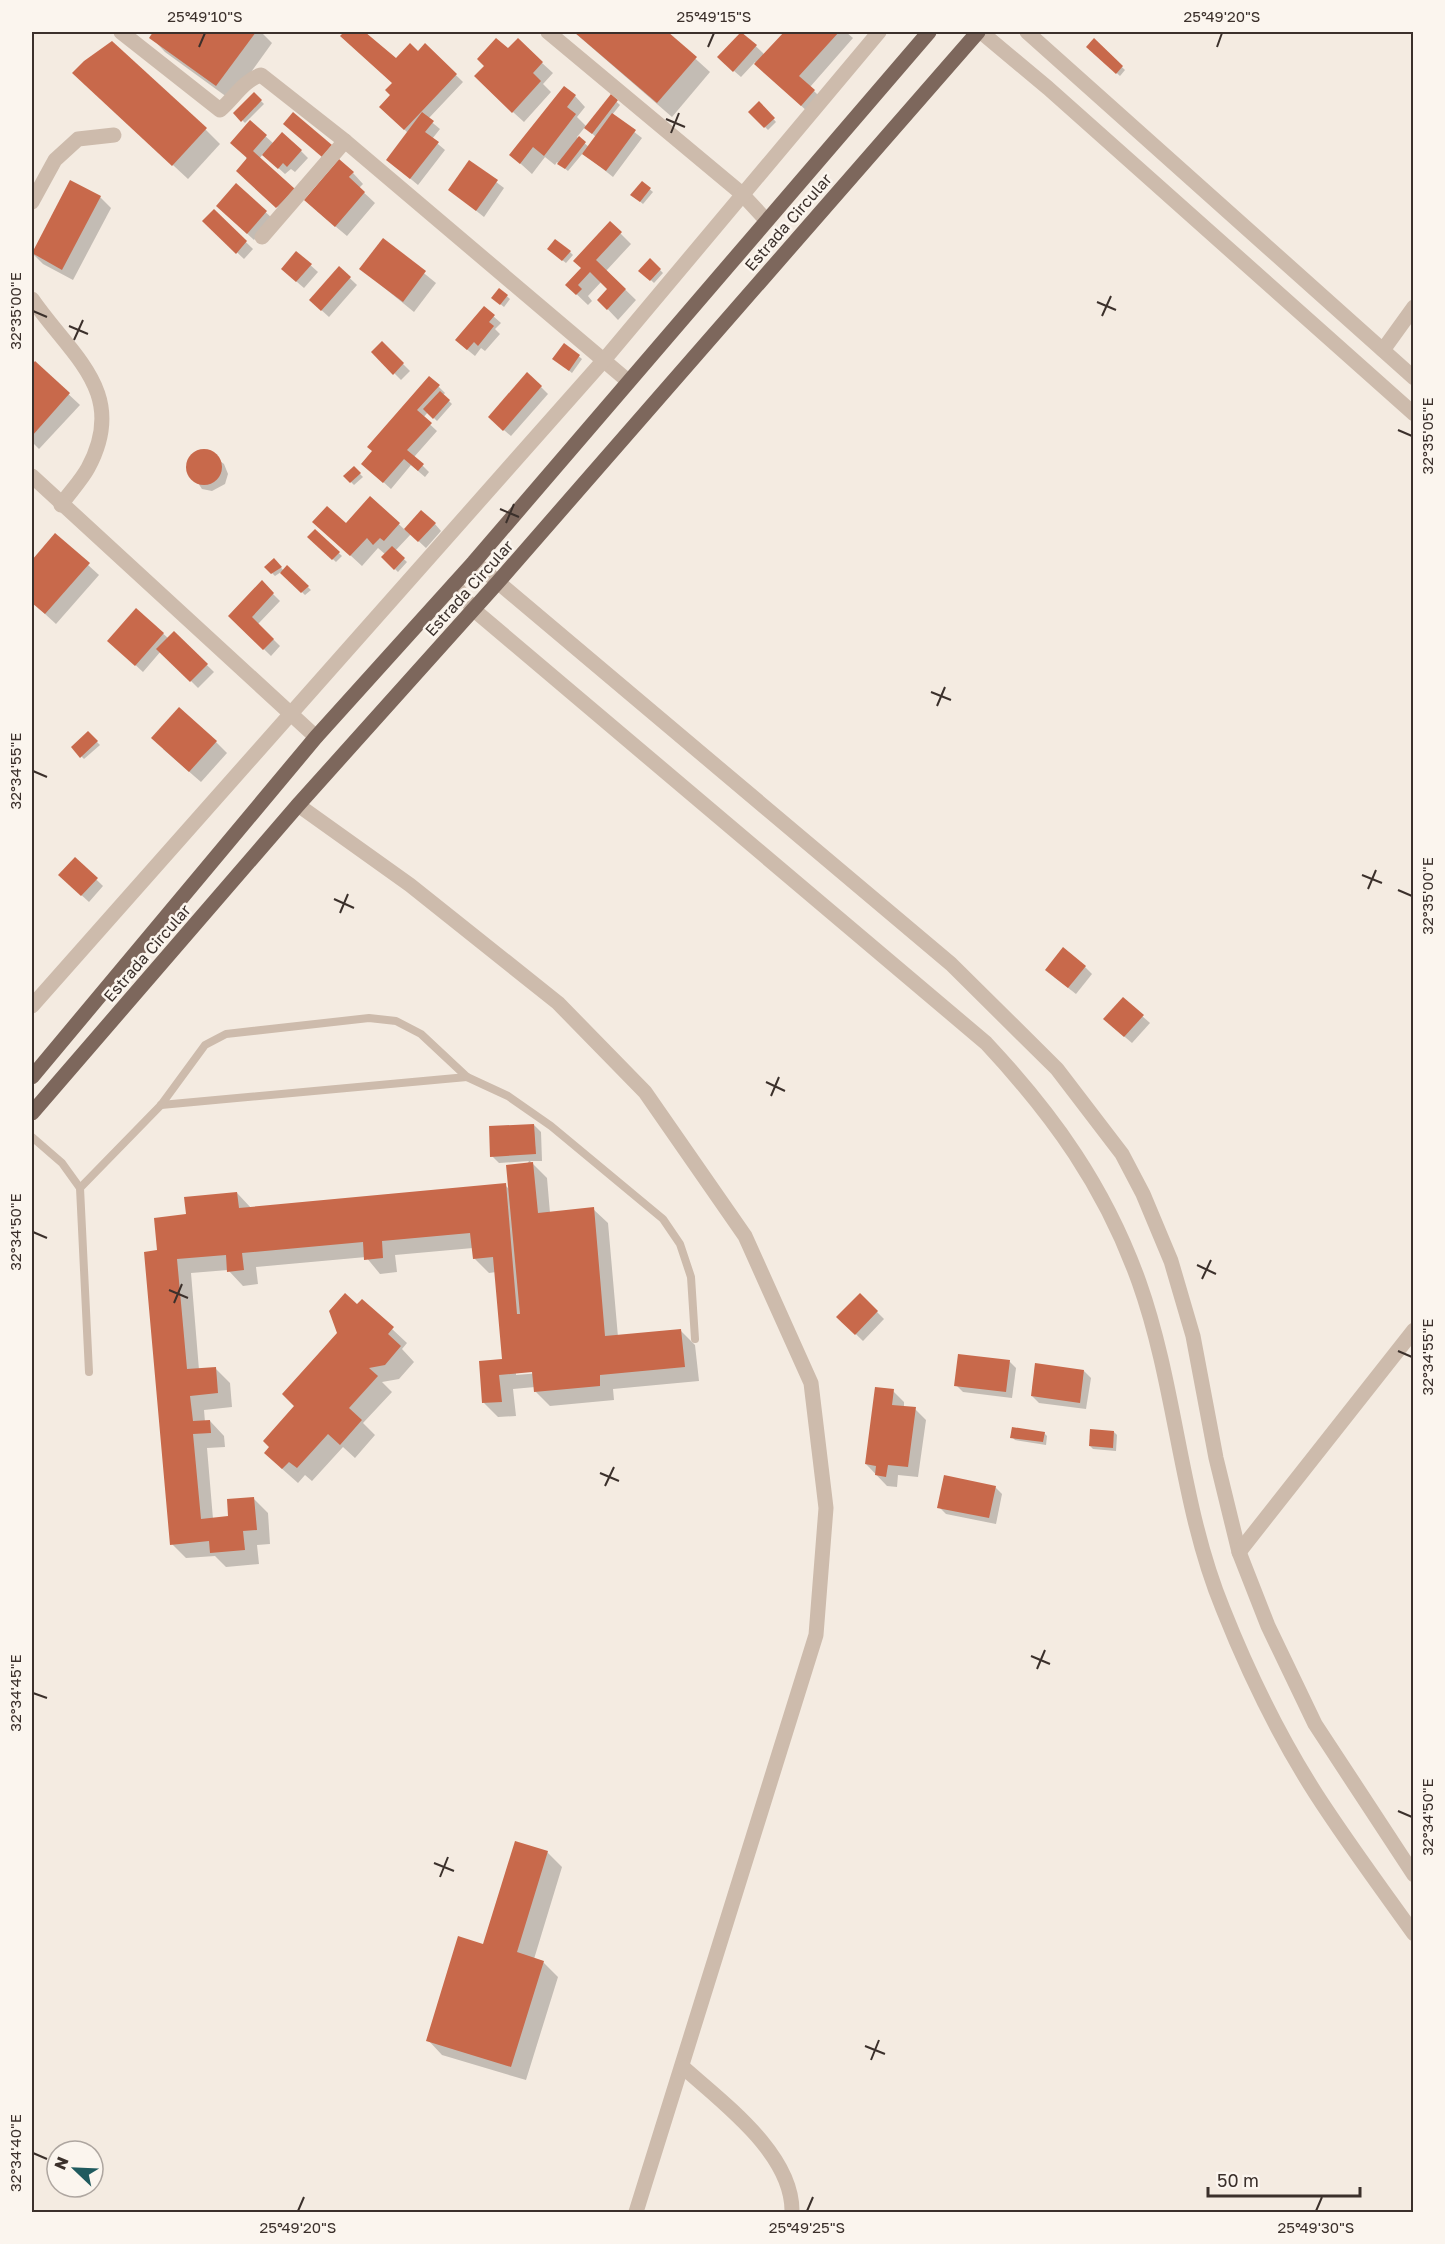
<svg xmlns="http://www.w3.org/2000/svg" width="1445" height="2244" viewBox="0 0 1445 2244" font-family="'Golos Text',sans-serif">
	<rect width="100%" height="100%" fill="#f4ebe1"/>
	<g fill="#0003" fill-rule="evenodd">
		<polygon points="155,32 261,32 272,43 231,100 165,52 151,37"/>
		<polygon points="346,32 363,32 396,60 418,53 425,45 463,82 428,119 440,129 432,139 445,150 418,185 388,160 408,133 381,107 392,95 393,83 342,36"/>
		<polygon points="574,32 666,32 710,72 672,117"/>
		<polygon points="786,32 846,32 853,38 810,87 825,102 812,116 755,62 741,77 726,64 742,33 765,55"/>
		<polygon points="1094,41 1125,70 1120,76 1088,47"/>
		<polygon points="508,50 542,63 553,73 543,84 551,92 524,122 491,92 486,66"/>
		<polygon points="89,87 205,129 220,144 188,179"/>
		<polygon points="254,94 264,104 245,123 235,113"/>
		<path d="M575,96L585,107L577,117L587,127L611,97L620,105L612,115L642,138L613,177L583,153L568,171L557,162L555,165L545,157L532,174L511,155ZM585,127L596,137L589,147L577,137Z"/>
		<polygon points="759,103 776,122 768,130 750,112"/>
		<polygon points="250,122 274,144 301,151 308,158 295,172 291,169 285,174 263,154 259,159 294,190 284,213 244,178"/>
		<polygon points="470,162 504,188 484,217 450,190"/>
		<polygon points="353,173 363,184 359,188 375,203 347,236 317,211"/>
		<polygon points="71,182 100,197 111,208 73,280 43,264 33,254"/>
		<polygon points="642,183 653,192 643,204 632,195"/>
		<polygon points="236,185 273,219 254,240 225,213"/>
		<polygon points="214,211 253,249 244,259 204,221"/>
		<polygon points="610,223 631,244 606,271 636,300 618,320 599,300 609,289 602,281 588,296 592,301 588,305 567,285 582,268"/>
		<polygon points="383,240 436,283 414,312 361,269"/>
		<polygon points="552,252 570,252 573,255 566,263"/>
		<polygon points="297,253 318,272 304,288 290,276"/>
		<polygon points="650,260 663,273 654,283 641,271"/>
		<polygon points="339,268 357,285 329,317 318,307"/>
		<polygon points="500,290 510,299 504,307 493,298"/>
		<polygon points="484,308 501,323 495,329 500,334 485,351 481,348 475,356 464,347"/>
		<polygon points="382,343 410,371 401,380 373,352"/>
		<polygon points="565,345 582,359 572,373 557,361"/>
		<polygon points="35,363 80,405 39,449 32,442 32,367"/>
		<polygon points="430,378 445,393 443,395 452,404 437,421 428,412 423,418 437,431 414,457 429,472 425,477 411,465 391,489 370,470"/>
		<polygon points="541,387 548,394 511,436 497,424"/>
		<polygon points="206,451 224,464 228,474 225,484 212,491 202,489 188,468 191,457"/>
		<polygon points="354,468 363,477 354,485 345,476"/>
		<polygon points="371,498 405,530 435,524 441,531 426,548 411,534 395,551 407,562 398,572 383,557 386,555 378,548 362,566 325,532 346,525"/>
		<polygon points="315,531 342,556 336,562 309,537"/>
		<polygon points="55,535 99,575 56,624 32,602 32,562"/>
		<polygon points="274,560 284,571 287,567 311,590 305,595 281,572 275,576 266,567"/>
		<polygon points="262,583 280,601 258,624 280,646 271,656 230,616"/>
		<polygon points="137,610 169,639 174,633 214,672 198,688 161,651 143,672 116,647"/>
		<polygon points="88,733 100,745 84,759 73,748"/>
		<polygon points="216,742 227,753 201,782 163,749"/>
		<polygon points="75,859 103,886 89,902 67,882"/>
		<polygon points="1085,967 1092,974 1076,994 1054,977"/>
		<polygon points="1123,999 1150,1023 1132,1043 1112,1026"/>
		<path d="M534,1125L541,1132L542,1161H530L547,1178L550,1213L593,1209L608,1223L618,1337L681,1331L695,1345L699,1381L613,1389L614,1400L550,1406L535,1391V1387L513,1389L516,1416L498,1417L484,1403L504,1360L496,1272L489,1273L474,1258L473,1248L395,1255L397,1272L380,1274L366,1257L256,1267L258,1284L243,1286L228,1270L191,1273L199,1370L215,1368L230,1383L232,1407L204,1410L205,1422L210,1421L224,1436L225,1447L207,1448L213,1519L230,1518L253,1498L268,1513L270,1544L257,1545L259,1564L226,1567L215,1556L186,1558L172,1544L159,1252L187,1216L237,1193L252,1209L505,1185L510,1190L529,1161L499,1163L492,1156ZM539,1370L540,1373L516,1375V1372Z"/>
		<polygon points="860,1295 884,1319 863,1341 838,1317"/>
		<polygon points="362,1301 407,1343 402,1349 414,1362 399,1379 382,1382 392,1392 363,1423 375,1435 355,1458 343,1447 312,1481 305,1475 298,1483 280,1467 296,1406 339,1333"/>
		<polygon points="1009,1361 1016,1368 1012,1398 963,1392 956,1385"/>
		<polygon points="1084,1371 1091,1378 1086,1409 1039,1403 1032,1396"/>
		<polygon points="893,1391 904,1402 904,1408 915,1409 926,1420 918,1477 898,1475 897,1487 887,1486 866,1464"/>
		<polygon points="1114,1432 1117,1435 1116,1451 1093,1449 1090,1446"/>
		<polygon points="1044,1433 1047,1436 1046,1445 1015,1440 1012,1437"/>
		<polygon points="995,1487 1002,1494 996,1524 946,1514 939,1507"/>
		<polygon points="547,1852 562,1867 534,1959 543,1962 558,1977 526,2080 442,2055 428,2040 484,1946"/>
	</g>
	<g fill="#c8694b">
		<polygon points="153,32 256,32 216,86 149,38"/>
		<polygon points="344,32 365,32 396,58 410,43 418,51 425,43 457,74 404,130 379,107 390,95 385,90 392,83 340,36"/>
		<polygon points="574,32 668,32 697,57 657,103"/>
		<polygon points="741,32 757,45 733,72 717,57"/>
		<polygon points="784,32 839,32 799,76 815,90 801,106 754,64"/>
		<polygon points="496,38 508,48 518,38 543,62 533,73 541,81 512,113 474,76 484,66 477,59"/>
		<polygon points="1094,38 1123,66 1116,74 1086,47"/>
		<polygon points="112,41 207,128 172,166 72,73 84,61"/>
		<polygon points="564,86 576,95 567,107 576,114 544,156 533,147 520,164 509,155"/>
		<polygon points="254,92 262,100 241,122 233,113"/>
		<polygon points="611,94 618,100 592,134 584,128"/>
		<polygon points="759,101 775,118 764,128 748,112"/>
		<polygon points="293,112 332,145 322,157 283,124"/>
		<polygon points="422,112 434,121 425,132 439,142 410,179 386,160"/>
		<polygon points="612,113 636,130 606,171 582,154"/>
		<polygon points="250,120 267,135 253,151 295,189 276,208 236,171 247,158 230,143"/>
		<polygon points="282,132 302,150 287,167 283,163 278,169 262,155"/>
		<polygon points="579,136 586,142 565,169 557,164"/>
		<polygon points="339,159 354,172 349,177 365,192 335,227 304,200"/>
		<polygon points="469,160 498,180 476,211 448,190"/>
		<polygon points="70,180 101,196 62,270 32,253"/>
		<polygon points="642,181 651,188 640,202 630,195"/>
		<polygon points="236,183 267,211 247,234 216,206"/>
		<polygon points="214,209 247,241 236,254 202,221"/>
		<polygon points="610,221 622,232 596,260 626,289 607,310 597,300 607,289 590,272 578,285 582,289 576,295 565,285 581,268 573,261"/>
		<polygon points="383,238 426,271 403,302 359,269"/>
		<polygon points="555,239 571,251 562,261 547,249"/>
		<polygon points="296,251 312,264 296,282 281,269"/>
		<polygon points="650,258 661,269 650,281 638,271"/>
		<polygon points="339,266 351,277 321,311 309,300"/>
		<polygon points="499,288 508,295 500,305 491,298"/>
		<polygon points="484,306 495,315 489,322 494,326 478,346 474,342 467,350 455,340"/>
		<polygon points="382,341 404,363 393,375 371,352"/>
		<polygon points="564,343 580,355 569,371 552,359"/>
		<polygon points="35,361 70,393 32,436 32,365"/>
		<polygon points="527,372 542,386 503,431 488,417"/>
		<polygon points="429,376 440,385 417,410 432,423 407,450 424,464 418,471 404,459 383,483 361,464 372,451 367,447"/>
		<polygon points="440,391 450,400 433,419 423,409"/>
		<circle cx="204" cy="467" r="18"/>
		<polygon points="354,466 361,473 350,483 343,476"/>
		<polygon points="370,496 400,523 384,541 380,538 373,545 367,538 350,556 312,522 327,506 346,523"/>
		<polygon points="421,510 436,523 418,542 404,529"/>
		<polygon points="315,529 340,552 332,560 307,537"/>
		<polygon points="55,533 90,563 45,614 32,603 32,560"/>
		<polygon points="392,546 405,558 394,570 381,557"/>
		<polygon points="274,558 282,567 271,574 264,567"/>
		<polygon points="287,565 309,586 301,593 280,573"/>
		<polygon points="262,580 274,593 252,617 274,639 263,650 228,616"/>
		<polygon points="136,608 164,633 135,666 107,641"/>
		<polygon points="174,631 208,664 190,682 156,649"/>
		<polygon points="179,707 217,741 189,772 151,738"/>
		<polygon points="88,731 98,741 80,758 71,747"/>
		<polygon points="75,857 98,878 81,896 58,875"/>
		<polygon points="1063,947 1086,966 1068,988 1045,970"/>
		<polygon points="1123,997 1144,1015 1124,1037 1103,1019"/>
		<polygon points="534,1124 536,1154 490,1157 489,1126"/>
		<polygon points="533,1162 538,1213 594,1207 605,1336 681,1329 685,1367 600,1375 600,1386 534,1392 532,1372 499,1375 502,1402 482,1403 479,1361 502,1359 493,1257 473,1259 470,1233 382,1241 383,1258 364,1260 363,1242 242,1253 244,1270 227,1272 226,1255 177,1259 187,1369 216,1367 218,1393 190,1396 193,1421 210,1420 211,1433 193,1434 201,1519 228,1516 227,1499 254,1497 257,1530 243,1531 245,1550 210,1553 209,1541 170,1545 144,1252 157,1250 154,1218 186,1214 184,1197 237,1192 239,1208 506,1183 517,1314 520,1314 506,1165"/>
		<polygon points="345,1293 357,1304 362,1299 394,1327 388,1334 401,1346 385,1365 369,1368 378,1376 349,1408 362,1420 340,1445 328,1434 297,1468 289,1462 282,1469 264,1453 269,1447 263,1441 294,1406 282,1394 337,1333 329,1311"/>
		<polygon points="860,1293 878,1311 855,1335 836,1317"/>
		<polygon points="958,1354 1010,1360 1006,1392 954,1386"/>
		<polygon points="1035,1363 1084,1370 1080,1403 1031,1396"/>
		<polygon points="875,1387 894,1389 892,1405 916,1407 908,1467 888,1465 886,1477 875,1475 876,1466 865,1464"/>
		<polygon points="1012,1427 1045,1432 1043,1442 1010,1438"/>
		<polygon points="1090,1429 1114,1431 1113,1448 1089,1446"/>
		<polygon points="944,1475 996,1486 989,1518 937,1508"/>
		<polygon points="515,1841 548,1851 517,1952 544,1961 511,2067 426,2041 458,1936 483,1944"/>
	</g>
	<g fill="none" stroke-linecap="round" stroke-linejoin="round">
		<g stroke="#cdbbac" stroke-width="8">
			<polyline points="161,1105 467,1077"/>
			<polyline points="32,1137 62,1163 80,1188 89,1372"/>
			<polyline points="80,1188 161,1105 205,1045 226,1034 369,1018 396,1021 421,1034 467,1077 508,1096 551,1126 663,1219 680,1244 691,1277 695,1339"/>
		</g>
		<g stroke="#cdbbac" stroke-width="15">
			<path d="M121,32L220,110C234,98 244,80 261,75L345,141L628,381"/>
			<polyline points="548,32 741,193 766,220"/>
			<polyline points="981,32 1048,88 1414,414"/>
			<polyline points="1027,32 1414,378"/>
			<polyline points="32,202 55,160 78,139 114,135"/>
			<polyline points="262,237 345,141"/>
			<path d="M32,299C71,356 129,392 88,468C81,481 69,493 61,505"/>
			<polyline points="1383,350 1414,307"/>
			<polyline points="32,476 316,737"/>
			<polyline points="474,562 951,964 1057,1069 1122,1154 1143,1194 1171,1261 1193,1336 1216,1458 1239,1552 1268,1626 1315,1724 1414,1875"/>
			<path d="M454,584L474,610L986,1043C1054,1116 1105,1187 1139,1282C1177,1389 1180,1505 1223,1609C1248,1672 1279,1736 1316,1794C1347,1842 1381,1888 1414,1934"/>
			<polyline points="298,805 410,885 558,1003 645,1092 745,1236 811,1383 826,1508 816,1635 636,2212"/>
			<polyline points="32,1006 604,360 879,32"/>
			<polyline points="1239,1552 1414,1330"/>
			<path d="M684,2068C723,2103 793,2154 792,2212"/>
		</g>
		<g stroke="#7d675c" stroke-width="15">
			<polyline points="32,1077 316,737 474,562 929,32"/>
			<polyline points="32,1113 298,805 498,582 978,32"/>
		</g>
	</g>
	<path fill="none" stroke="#3b302b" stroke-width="2" d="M199,47L205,33M708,47L714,33M1217,47L1222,33M666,119L685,127M671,133L679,113M1097,302L1116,310M33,311L47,317M1102,316L1111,296M69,326L88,334M74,340L83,320M1398,430L1412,436M500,509L519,517M506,523L514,504M931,692L951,700M937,706L945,687M33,771L47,777M1362,875L1382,883M1368,889L1376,870M1398,890L1412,896M334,899L354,908M340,913L348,894M766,1082L785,1091M771,1096L779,1077M33,1232L47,1238M1197,1265L1216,1274M1202,1279L1211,1260M169,1290L188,1298M174,1303L182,1284M1398,1351L1412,1357M600,1473L619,1481M605,1486L614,1467M1031,1656L1050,1664M1037,1669L1045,1650M33,1693L47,1698M1398,1811L1412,1817M434,1863L454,1871M440,1877L448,1857M865,2046L885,2054M871,2060L879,2040M33,2153L47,2159M298,2211L304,2197M807,2211L813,2197M1316,2211L1322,2197"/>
	<g text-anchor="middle" stroke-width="5" stroke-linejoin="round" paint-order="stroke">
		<g font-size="16" fill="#3b302b" stroke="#fbf5ee">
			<text transform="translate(788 222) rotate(-49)" y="6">Estrada Circular</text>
			<text transform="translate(469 588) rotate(-48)" y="6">Estrada Circular</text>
			<text transform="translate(147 953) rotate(-49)" y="6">Estrada Circular</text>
		</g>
	</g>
	<rect width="1445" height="2244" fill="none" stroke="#fbf5ee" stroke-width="66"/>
	<g transform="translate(75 2169) rotate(293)"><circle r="28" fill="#fbf5ee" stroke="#aea6a0" stroke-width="1.5"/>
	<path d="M0-4.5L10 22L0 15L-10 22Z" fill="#1f5a5e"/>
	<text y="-9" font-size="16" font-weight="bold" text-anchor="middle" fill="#3b302b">N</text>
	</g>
	<path d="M1208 2187v9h152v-9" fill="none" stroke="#3b302b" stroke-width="3"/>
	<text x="1217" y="2187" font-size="18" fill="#3b302b" stroke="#fbf5ee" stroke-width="4.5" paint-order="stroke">50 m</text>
	<rect x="33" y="33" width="1379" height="2178" fill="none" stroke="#3b302b" stroke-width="2"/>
	<g font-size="15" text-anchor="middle" fill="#3b302b">
		<text x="205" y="22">25°49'10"S</text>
		<text x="714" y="22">25°49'15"S</text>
		<text x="1222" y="22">25°49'20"S</text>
		<text transform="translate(16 311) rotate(-90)" y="5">32°35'00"E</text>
		<text transform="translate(1428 436) rotate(-90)" y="5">32°35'05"E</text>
		<text transform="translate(16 771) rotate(-90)" y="5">32°34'55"E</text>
		<text transform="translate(1428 896) rotate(-90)" y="5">32°35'00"E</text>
		<text transform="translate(16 1232) rotate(-90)" y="5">32°34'50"E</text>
		<text transform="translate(1428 1357) rotate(-90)" y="5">32°34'55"E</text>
		<text transform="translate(16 1693) rotate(-90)" y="5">32°34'45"E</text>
		<text transform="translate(1428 1817) rotate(-90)" y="5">32°34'50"E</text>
		<text transform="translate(16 2153) rotate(-90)" y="5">32°34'40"E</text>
		<text x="298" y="2233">25°49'20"S</text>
		<text x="807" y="2233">25°49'25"S</text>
		<text x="1316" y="2233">25°49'30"S</text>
	</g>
</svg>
